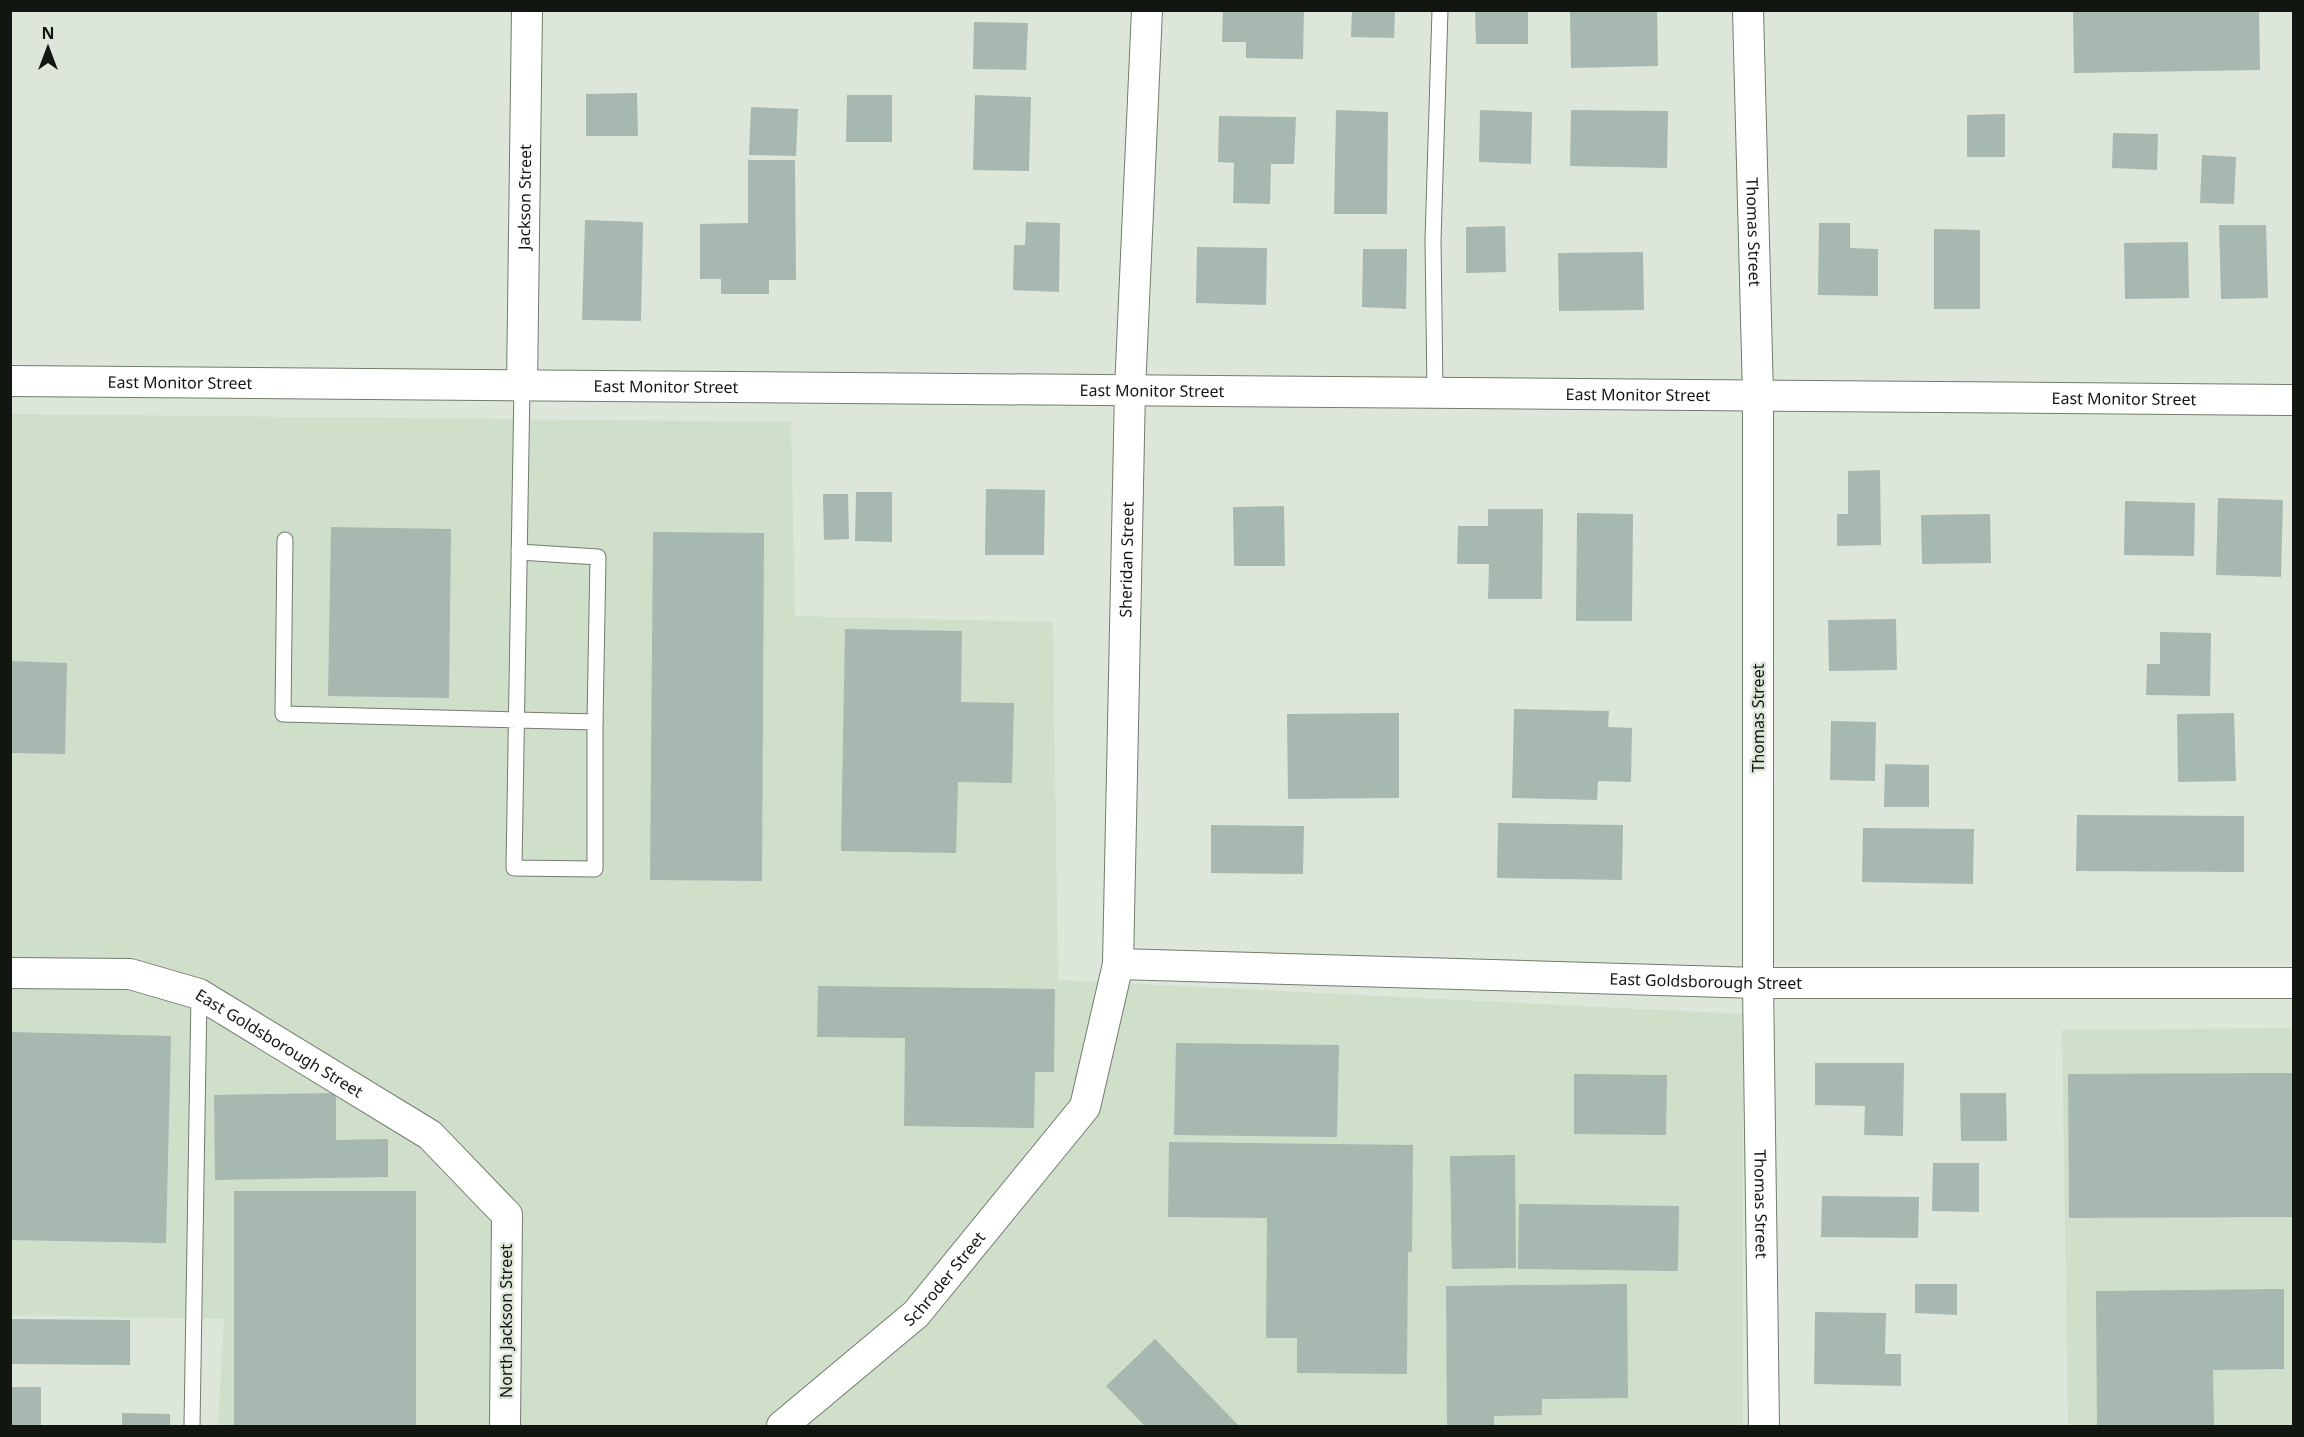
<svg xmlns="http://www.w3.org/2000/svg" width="2304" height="1437" viewBox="0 0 2304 1437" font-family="'Noto Sans',sans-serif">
	<rect width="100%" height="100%" fill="#dce7d9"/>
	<g fill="#cfdfca">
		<polygon points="11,414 791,422 795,616 1053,622 1058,980 1743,1014 1743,1426 218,1426 224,1319 11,1315"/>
		<polygon points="2293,1028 2293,1426 2068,1426 2062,1030"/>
	</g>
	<g fill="#a6b8b0">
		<polygon points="1223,10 1304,10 1303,59 1246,58 1246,42 1222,42"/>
		<polygon points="1352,10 1395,10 1394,38 1351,37"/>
		<polygon points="1475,10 1528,10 1528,44 1476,44"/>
		<polygon points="1657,10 1658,66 1571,68 1570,12"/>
		<polygon points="2073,10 2259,10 2260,70 2074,73"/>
		<polygon points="974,22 1028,23 1026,70 973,69"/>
		<polygon points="637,93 638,136 586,136 586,94"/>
		<polygon points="847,95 892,95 892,142 846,142"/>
		<polygon points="975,95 1031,97 1029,171 973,170"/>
		<polygon points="751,107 798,109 796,156 749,155"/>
		<polygon points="1336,110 1388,112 1387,214 1334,214"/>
		<polygon points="1480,110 1532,112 1531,164 1479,162"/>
		<polygon points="1571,110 1668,111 1667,168 1570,166"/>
		<polygon points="2005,114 2005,157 1967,157 1967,115"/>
		<polygon points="1219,116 1296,117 1294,164 1271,164 1270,204 1233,203 1234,163 1218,162"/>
		<polygon points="2113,133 2158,134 2157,170 2112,168"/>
		<polygon points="2202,155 2236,157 2234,204 2200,203"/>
		<polygon points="748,160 795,160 796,280 769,280 769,294 721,294 721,279 700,279 700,224 748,223"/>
		<polygon points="585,220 643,222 641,321 582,320"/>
		<polygon points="1026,222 1060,223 1059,292 1013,290 1014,245 1025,245"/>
		<polygon points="1819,223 1850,223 1850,248 1878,249 1878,296 1818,295"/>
		<polygon points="2219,225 2266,225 2268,298 2221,299"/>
		<polygon points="1505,226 1506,272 1466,273 1466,227"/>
		<polygon points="1934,229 1980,230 1980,309 1934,309"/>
		<polygon points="2188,242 2189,298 2125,299 2124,243"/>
		<polygon points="1197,247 1267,248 1266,305 1196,303"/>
		<polygon points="1363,249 1407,249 1406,309 1362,307"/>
		<polygon points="1643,252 1644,310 1559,311 1558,253"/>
		<polygon points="1880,470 1881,545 1837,546 1837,514 1848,514 1848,471"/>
		<polygon points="986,489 1045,490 1044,555 985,555"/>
		<polygon points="856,492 892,492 892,542 855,541"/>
		<polygon points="823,494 848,494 849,539 824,540"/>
		<polygon points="2218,498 2283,500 2281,577 2216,575"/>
		<polygon points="2125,501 2195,503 2194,556 2124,555"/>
		<polygon points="1284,506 1285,566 1234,566 1233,507"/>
		<polygon points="1488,509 1543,509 1542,599 1488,599 1489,564 1457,564 1458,526 1488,526"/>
		<polygon points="1577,513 1633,514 1632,621 1576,621"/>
		<polygon points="1990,514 1991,563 1922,564 1921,515"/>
		<polygon points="331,527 451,529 449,698 328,696"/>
		<polygon points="653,532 764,533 762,881 650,880"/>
		<polygon points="1896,619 1897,670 1829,671 1828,620"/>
		<polygon points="845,629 962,631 961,702 1014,703 1012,783 958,782 956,853 841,851"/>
		<polygon points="2160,632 2211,633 2210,696 2146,695 2147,664 2160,664"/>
		<polygon points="10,661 67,663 65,754 10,753"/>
		<polygon points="1514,709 1609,711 1608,727 1632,728 1631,782 1598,781 1597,800 1512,798"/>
		<polygon points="1399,713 1399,798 1288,799 1287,714"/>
		<polygon points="2234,713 2236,781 2178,782 2177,714"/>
		<polygon points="1831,721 1876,722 1875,781 1830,780"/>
		<polygon points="1885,764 1929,765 1929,807 1884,807"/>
		<polygon points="2077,815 2244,816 2244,872 2076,871"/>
		<polygon points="1498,823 1623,825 1622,880 1497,878"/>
		<polygon points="1211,825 1304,826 1303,874 1211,873"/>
		<polygon points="1863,828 1974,829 1973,884 1862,882"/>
		<polygon points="818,986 1055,989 1054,1072 1035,1072 1034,1128 904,1126 905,1038 817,1037"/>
		<polygon points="10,1032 171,1036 166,1243 10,1240"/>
		<polygon points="1176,1043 1339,1045 1337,1137 1174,1135"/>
		<polygon points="1815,1063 1904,1063 1903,1136 1864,1135 1865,1106 1815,1105"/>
		<polygon points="2294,1073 2294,1217 2069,1218 2068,1074"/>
		<polygon points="1574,1074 1667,1075 1666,1135 1574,1134"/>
		<polygon points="336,1093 336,1140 388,1139 388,1177 215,1180 214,1095"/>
		<polygon points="1960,1093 2006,1093 2007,1141 1961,1141"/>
		<polygon points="1169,1142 1413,1145 1412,1252 1408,1252 1407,1374 1297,1373 1297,1338 1266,1338 1267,1218 1168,1217"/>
		<polygon points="1515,1155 1516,1268 1452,1269 1450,1156"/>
		<polygon points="1933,1163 1979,1163 1979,1212 1932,1211"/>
		<rect x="234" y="1191" width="182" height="235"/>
		<polygon points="1822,1196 1919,1197 1918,1238 1821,1237"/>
		<polygon points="1519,1204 1679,1206 1678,1271 1518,1269"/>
		<polygon points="1627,1284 1628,1398 1542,1399 1542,1415 1494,1416 1494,1426 1447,1426 1446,1286"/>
		<polygon points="1915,1284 1957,1284 1957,1315 1915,1313"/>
		<polygon points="2284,1289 2284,1369 2213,1370 2214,1426 2097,1426 2096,1291"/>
		<polygon points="1815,1312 1886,1313 1885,1354 1901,1354 1901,1386 1814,1384"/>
		<polygon points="10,1319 130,1320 130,1365 10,1364"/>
		<polygon points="1155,1339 1239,1426 1145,1426 1106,1386"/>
		<rect x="10" y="1387" width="31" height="39"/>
		<polygon points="122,1413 170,1414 170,1426 122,1426"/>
	</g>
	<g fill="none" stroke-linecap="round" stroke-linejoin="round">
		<defs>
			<g id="lane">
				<polyline points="1435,392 1433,240 1440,10"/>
				<polyline points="285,540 283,714 595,722 595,869 514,868 522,385"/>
				<polyline points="519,552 598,557 595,722"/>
				<polyline points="192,1426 199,994"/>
			</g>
			<g id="street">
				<path id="s1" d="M1748,10L1758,395V983L1764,1426"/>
				<path id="s2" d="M10,381L2294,400"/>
				<path id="s3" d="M522,385L527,10"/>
				<path id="s4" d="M1118,964L1758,983H2294"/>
				<path id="s5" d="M10,973L130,974L199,994L430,1135L507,1215L505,1426"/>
				<path id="s6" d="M782,1426L916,1314L1085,1107L1118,964L1130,390L1147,10"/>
			</g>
		</defs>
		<use href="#lane" stroke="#727c6f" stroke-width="17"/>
		<use href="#street" stroke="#727c6f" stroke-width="32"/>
		<use href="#lane" stroke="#fff" stroke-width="15"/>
		<use href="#street" stroke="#fff" stroke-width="30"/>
	</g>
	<g text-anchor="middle" stroke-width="5" stroke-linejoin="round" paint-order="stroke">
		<g font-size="16" fill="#121611" stroke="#dce7d9">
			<text dy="6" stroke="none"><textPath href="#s3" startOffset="188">Jackson Street</textPath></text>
			<text dy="6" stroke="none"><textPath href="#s1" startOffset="222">Thomas Street</textPath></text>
			<text dy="6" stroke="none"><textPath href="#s2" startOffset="170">East Monitor Street</textPath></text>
			<text dy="6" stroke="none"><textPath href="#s2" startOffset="656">East Monitor Street</textPath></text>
			<text dy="6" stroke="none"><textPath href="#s2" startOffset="1142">East Monitor Street</textPath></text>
			<text dy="6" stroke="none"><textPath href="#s2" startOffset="1628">East Monitor Street</textPath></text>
			<text dy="6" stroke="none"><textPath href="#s2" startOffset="2114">East Monitor Street</textPath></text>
			<text dy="6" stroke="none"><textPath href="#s6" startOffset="993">Sheridan Street</textPath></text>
			<text transform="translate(1758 718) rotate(-90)" y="6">Thomas Street</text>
			<text dy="6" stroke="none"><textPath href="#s4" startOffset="588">East Goldsborough Street</textPath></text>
			<text dy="6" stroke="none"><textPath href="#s5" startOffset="286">East Goldsborough Street</textPath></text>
			<text dy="6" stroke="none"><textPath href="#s1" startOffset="1194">Thomas Street</textPath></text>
			<text dy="6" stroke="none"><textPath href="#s6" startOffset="220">Schroder Street</textPath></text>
			<text transform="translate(506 1321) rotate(-90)" y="6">North Jackson Street</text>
		</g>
	</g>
	<rect width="2304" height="1437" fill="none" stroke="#121611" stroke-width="24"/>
	<g transform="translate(48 48)" stroke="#dce7d9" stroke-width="4.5" paint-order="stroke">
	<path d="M0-4.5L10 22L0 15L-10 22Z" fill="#121611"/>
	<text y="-9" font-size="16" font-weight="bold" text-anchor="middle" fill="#121611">N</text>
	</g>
</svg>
